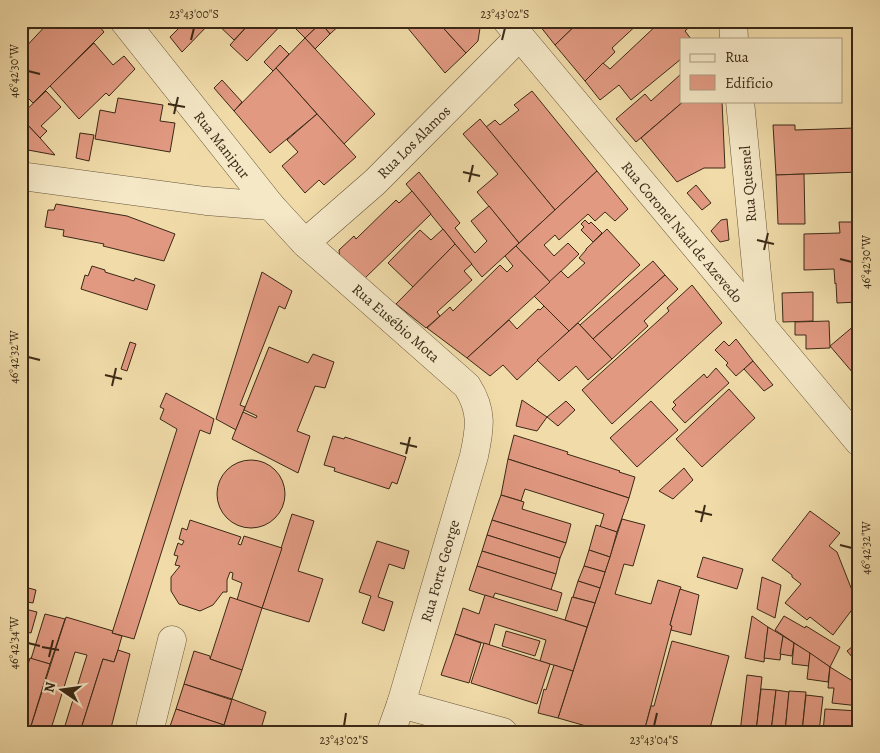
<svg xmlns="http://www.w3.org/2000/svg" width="880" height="753" viewBox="0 0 880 753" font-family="Alegreya,serif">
	<rect width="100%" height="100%" fill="#f0dba9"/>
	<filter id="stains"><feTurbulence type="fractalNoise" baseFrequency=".004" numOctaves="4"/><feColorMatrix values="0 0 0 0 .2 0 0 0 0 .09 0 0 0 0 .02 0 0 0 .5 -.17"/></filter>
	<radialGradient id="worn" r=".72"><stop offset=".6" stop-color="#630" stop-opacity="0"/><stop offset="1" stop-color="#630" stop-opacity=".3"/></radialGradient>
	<g fill="#e19981" stroke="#3b2916">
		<polygon points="21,21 38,21 25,33 21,29"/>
		<polygon points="50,21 95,21 104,32 33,103 21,91 21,52"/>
		<polygon points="186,21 212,21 182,52 170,37"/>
		<polygon points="214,21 252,21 234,40"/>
		<polygon points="252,21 285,21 247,61 230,45"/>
		<polygon points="288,21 319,21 321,23 305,38"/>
		<polygon points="322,21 342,21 343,22 330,34 321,23"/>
		<polygon points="402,21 437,21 466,53 445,73"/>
		<polygon points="437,21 475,21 480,28 478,41 466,53"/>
		<polygon points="536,21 580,21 555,45"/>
		<polygon points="580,21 641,21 612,48 615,52 585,81 555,45"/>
		<polygon points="659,21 696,21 685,31 691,39 681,39 681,59 631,100 619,85 600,100 585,81 603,63 610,69 660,22"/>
		<polygon points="321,23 330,34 315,49 305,38"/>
		<polygon points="305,38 375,114 344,144 276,68"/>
		<polygon points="94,43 113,65 124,56 135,69 109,96 106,93 79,119 50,86"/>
		<polygon points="280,45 289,54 273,71 264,62"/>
		<polygon points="276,68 317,114 270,153 234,111"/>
		<polygon points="681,74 681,101 684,101 636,142 616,119 645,94 651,101"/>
		<polygon points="222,80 242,102 234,111 214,88"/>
		<polygon points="46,91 61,107 41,126 47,131 40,138 21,118 21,115"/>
		<polygon points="532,91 597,171 555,210 486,127 495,120 500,125 519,110 514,105"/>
		<polygon points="118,98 163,105 160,121 175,123 170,152 95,139 100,110 115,113"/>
		<polygon points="684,101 722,101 725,168 704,168 677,182 641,138"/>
		<polygon points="317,114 356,157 324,185 319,180 305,193 282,166 298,152 287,140"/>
		<polygon points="21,118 40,138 55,155 28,150 21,143"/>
		<polygon points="480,119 555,210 519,243 477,192 498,174 463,134"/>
		<polygon points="773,125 795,125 795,130 855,128 855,153 859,153 859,172 776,175"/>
		<polygon points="80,133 94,135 89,161 76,158"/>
		<polygon points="597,171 628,209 615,221 605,212 595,221 588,214 559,240 555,235 544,245 554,256 568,243 579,254 550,282 516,246"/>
		<polygon points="419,172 460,223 455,228 475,253 487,241 471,221 489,206 519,243 482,277 406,184"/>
		<polygon points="804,174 805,224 778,224 776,175"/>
		<polygon points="696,185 711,203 702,210 687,193"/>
		<polygon points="412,191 431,214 364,279 340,260 339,250 354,236 356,239 396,200 399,203"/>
		<polygon points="56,204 127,216 175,234 164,261 103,246 104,244 63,236 64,230 45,227 48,210 54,210"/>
		<polygon points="727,219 729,240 720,242 711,231 721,220"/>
		<polygon points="585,220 589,224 591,222 602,233 593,242 581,230 584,227 581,224"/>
		<polygon points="839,222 859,222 859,302 837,303 836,283 835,284 834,269 804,270 804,234 840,233"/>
		<polygon points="443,229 455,244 413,287 388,263 420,230 431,240"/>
		<polygon points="607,229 640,265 569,331 534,296 561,271 568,278 585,263 579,258 586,250 586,249"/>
		<polygon points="455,244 472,264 464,271 472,280 437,312 440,316 426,328 396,304"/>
		<polygon points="516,246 550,282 467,358 427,328 450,307 453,311 500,265 507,272 513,266 505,256"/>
		<polygon points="653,261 665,275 593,339 580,325"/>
		<polygon points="92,266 105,270 105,272 134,281 135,278 155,285 147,310 81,289 85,275 88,276"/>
		<polygon points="262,272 292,291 285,309 279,306 240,405 245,407 236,430 216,419"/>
		<polygon points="665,275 678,289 644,321 648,326 612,359 593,339"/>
		<polygon points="692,285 722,323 612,424 582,390 669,311 667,308"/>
		<polygon points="813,292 813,321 783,322 782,293"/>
		<polygon points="544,306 569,331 517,380 503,365 490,376 467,358 509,320 517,329 538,309 540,310"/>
		<polygon points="829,321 830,348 806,349 806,335 795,335 795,322"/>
		<polygon points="578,323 612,359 588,380 576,366 559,381 537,360"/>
		<polygon points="855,325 859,329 859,380 830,346"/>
		<polygon points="736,339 753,361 736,376 726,365 728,363 715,350 724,341 729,346"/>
		<polygon points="130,342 136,344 127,371 121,369"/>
		<polygon points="269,347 308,363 313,354 334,362 325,388 315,386 297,431 310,436 298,473 232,439 243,412 256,418 257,416 244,410"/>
		<polygon points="753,361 773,385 764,391 744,369"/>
		<polygon points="716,368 729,383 685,423 672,409 676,405 673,402 704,374 707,378"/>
		<polygon points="729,389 755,418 702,467 676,439"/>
		<polygon points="166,393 214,419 210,434 200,430 134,639 112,633 177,429 160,419 164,409 160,407"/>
		<polygon points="522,400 547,417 537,431 516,426"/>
		<polygon points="566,401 575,410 558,426 547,417"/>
		<polygon points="651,401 678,430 637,467 610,438"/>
		<polygon points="514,435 568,452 567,454 620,471 619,472 635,477 629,498 508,459"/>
		<polygon points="333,436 344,439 345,437 406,457 397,484 392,482 389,489 334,471 335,468 324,465"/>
		<polygon points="508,459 629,498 617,532 600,527 604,514 525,489 521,501 501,495"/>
		<circle cx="251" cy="494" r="34"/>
		<polygon points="684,468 693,480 673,499 659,491"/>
		<polygon points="501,495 524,502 522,509 571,524 566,543 492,520"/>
		<polygon points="810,511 840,533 829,546 837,552 857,603 833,635 810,617 807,620 785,603 801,584 792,577 792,575 772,560"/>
		<polygon points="292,514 314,521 298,571 323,579 309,622 262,608"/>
		<polygon points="622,519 645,525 633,566 624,564 615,594 651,604 658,580 681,587 670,625 672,626 644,732 607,732 558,718"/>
		<polygon points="190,520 241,537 238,544 241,545 244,536 282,548 262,608 237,600 242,583 232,579 233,573 230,572 227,580 227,592 223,592 213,605 200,611 179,604 171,591 171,577 180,566 175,565 178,556 174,555 178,543 182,545 184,541 179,539 182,528 187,530"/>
		<polygon points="492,520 566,543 560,558 487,535"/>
		<polygon points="596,525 617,532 610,557 589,550"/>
		<polygon points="487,535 560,558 556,574 482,551"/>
		<polygon points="377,541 409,551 404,569 389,564 378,597 393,602 384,631 362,623 371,596 359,592"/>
		<polygon points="589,550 610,557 605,572 584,566"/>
		<polygon points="482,551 556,574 551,590 477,566"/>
		<polygon points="703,557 743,569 737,589 697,577"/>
		<polygon points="477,566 562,593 557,611 495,593 493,598 469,590"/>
		<polygon points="584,566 605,572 600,588 578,581"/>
		<polygon points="762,577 781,585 775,618 757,609"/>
		<polygon points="578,581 600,588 595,603 573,597"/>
		<polygon points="21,586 36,590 33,603 27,602 26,609 21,608"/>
		<polygon points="680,589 699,595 691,635 671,630 672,626 670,625"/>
		<polygon points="485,595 587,627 573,671 540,661 546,640 495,624 489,645 455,634 463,608 479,614"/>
		<polygon points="230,597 262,608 242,670 210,659"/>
		<polygon points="572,597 595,603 587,627 565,620"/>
		<polygon points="21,608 37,612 31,633 21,631"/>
		<polygon points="45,614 65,619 50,664 31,659"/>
		<polygon points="752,616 768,627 764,662 745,658"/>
		<polygon points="784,616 805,628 806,626 840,647 830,667 775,630"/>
		<polygon points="66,617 113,631 112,633 122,636 118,650 114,662 103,659 80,732 63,732 87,655 75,652 50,732 29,732"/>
		<polygon points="768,627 783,636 780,660 764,658"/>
		<polygon points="506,631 540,641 535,656 502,646"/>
		<polygon points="455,634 481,643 469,683 441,675"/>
		<polygon points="783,636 794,643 792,656 780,654"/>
		<polygon points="672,641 729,656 709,732 688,732 678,729 677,732 644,732 651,706 654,706"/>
		<polygon points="859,641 859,665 847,651"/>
		<polygon points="484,643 550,664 537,704 471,683"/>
		<polygon points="794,643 810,653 809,666 792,664"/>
		<polygon points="118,650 130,654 110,732 80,732 103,659 114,662"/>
		<polygon points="194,651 210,656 210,659 242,670 232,699 184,684"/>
		<polygon points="810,653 830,667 828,682 807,679"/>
		<polygon points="30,658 50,664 29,732 21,732 21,687"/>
		<polygon points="554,665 573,671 558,718 538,713 544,689 546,690"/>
		<polygon points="830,667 859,685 859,706 832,703 834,688 828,688"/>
		<polygon points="747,675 762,677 756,732 740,732"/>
		<polygon points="184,684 232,700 224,725 176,709"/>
		<polygon points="761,689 776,690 771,732 756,732"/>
		<polygon points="776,690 789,692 785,732 771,732"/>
		<polygon points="789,691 806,692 802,732 785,732"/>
		<polygon points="806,695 823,697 819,732 802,732"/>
		<polygon points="232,699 266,712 260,732 222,732"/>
		<polygon points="176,709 224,725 222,732 168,732"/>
		<polygon points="825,709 859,711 859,732 823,732"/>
	</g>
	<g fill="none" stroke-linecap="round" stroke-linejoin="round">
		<defs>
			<g id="street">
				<path d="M124,21L271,206L305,243L467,386C483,411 480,428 474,456L401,704L391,732"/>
				<polyline points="507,21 859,442"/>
				<polyline points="733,21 734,39"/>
				<polyline points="740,101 762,326"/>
				<polyline points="21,176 206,201 271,206"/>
				<polyline points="305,243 375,182 519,37"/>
				<polyline points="401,704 503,732"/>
				<polyline points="149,732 172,640"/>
			</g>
		</defs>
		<use href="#street" stroke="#68563b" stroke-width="29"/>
		<use href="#street" stroke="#f5e8c7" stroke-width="28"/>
	</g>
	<path fill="none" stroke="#3b2916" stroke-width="2" d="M191,40L194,28M502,40L505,28M28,71L40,74M168,104L185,107M174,114L178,97M463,172L480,176M469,182L473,165M757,240L774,244M764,250L768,233M840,259L852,262M28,357L40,360M105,375L122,379M112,386L116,368M400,443L417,447M406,454L410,437M695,511L712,515M701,522L705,505M840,545L852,548M28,643L40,646M42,647L59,650M49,657L53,640M344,726L346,713M654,726L657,713"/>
	<g text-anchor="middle" stroke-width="4.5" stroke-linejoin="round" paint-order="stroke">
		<g font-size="15" fill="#3b2916" stroke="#f5e8c7">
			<text transform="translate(414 142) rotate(-45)" y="5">Rua Los Alamos</text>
			<text transform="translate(222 145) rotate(52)" y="5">Rua Manipur</text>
			<text transform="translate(748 184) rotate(-95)" y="5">Rua Quesnel</text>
			<text transform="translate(682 232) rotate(50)" y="5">Rua Coronel Naul de Azevedo</text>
			<text transform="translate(396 323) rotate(41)" y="5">Rua Eusébio Mota</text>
			<text transform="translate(440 571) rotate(-74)" y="5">Rua Forte George</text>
		</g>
	</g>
	<rect width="880" height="753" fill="none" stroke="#f0dba9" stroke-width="55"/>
	<rect x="680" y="38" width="162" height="65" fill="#f5e8c7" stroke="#ab9c80"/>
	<rect x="690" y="54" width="25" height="8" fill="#f5e8c7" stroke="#ab9c80"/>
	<text x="725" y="62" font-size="15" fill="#3b2916">Rua</text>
	<rect x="690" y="75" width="25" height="15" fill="#e19981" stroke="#ab9c80"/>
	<text x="725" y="88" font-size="15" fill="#3b2916">Edifício</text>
	<g transform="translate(62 690) rotate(283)" stroke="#f5e8c7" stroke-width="4" paint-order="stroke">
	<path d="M0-4L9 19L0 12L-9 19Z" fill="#3b2916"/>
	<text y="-8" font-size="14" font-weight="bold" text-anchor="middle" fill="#3b2916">N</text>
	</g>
	<rect x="28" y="28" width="824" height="698" fill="none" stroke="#3b2916" stroke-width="2"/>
	<g font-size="12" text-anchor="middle" fill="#3b2916">
		<text x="194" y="18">23°43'00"S</text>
		<text x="505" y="18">23°43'02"S</text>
		<text transform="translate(14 71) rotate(-90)" y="4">46°42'30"W</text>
		<text transform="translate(866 262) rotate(-90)" y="4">46°42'30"W</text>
		<text transform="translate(14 357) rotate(-90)" y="4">46°42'32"W</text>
		<text transform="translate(866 548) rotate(-90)" y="4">46°42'32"W</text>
		<text transform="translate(14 643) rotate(-90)" y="4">46°42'34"W</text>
		<text x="344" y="744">23°43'02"S</text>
		<text x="654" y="744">23°43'04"S</text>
	</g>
	<rect width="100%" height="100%" filter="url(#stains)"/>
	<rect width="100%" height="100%" fill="url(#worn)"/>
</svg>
